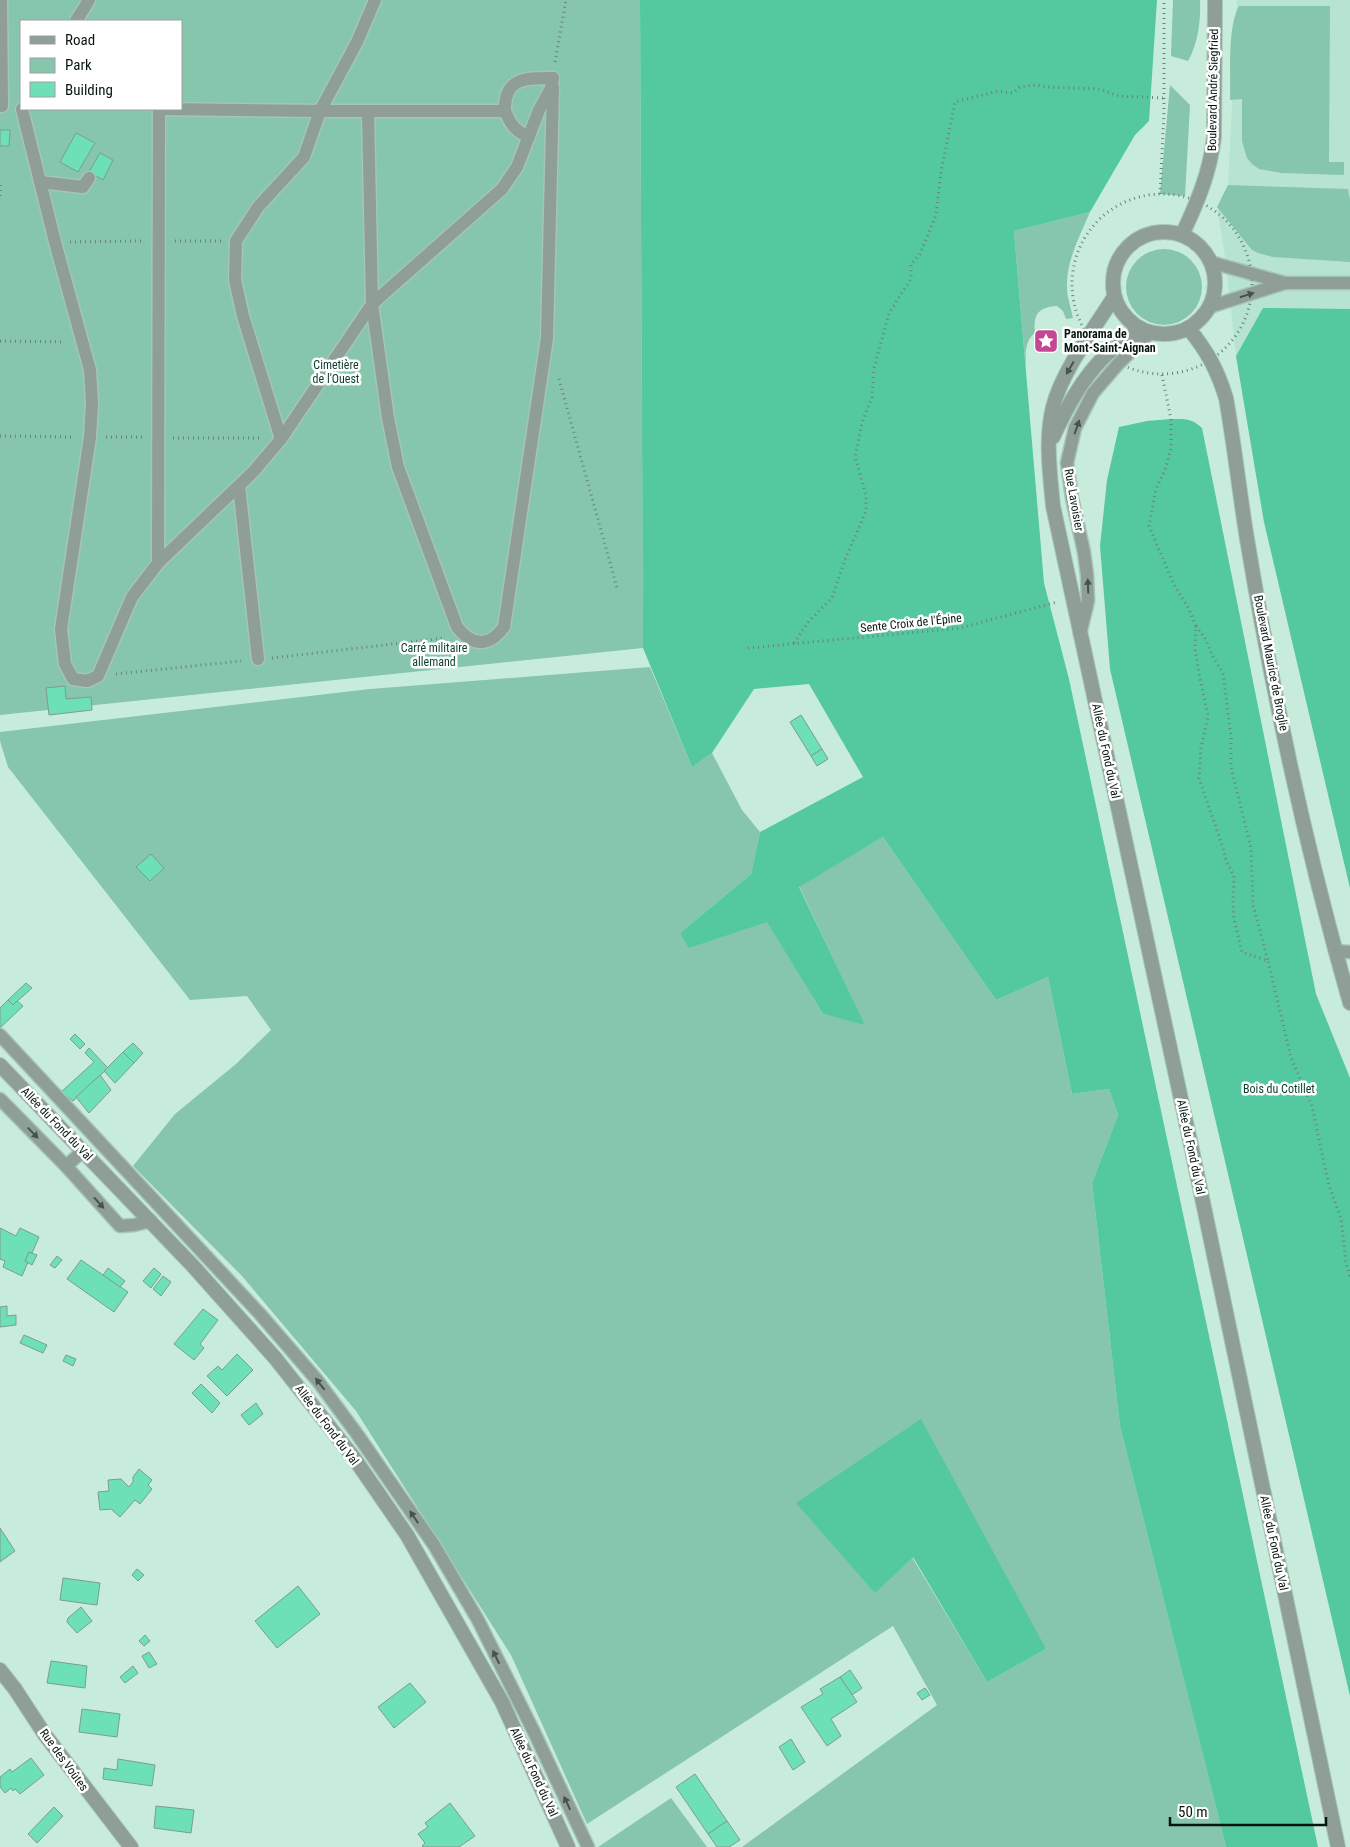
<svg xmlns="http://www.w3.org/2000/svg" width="1350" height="1847" viewBox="0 0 1350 1847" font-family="'Roboto Condensed',sans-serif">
	<rect width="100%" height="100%" fill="#c8ecdc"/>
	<polygon fill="#b7e4d0" points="1237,0 1350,0 1350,888 1264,522 1236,356 1225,257 1217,207 1228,185"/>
	<g fill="#86c6ac" fill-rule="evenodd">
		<path d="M0,0H640L643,648L0,715ZM21,21H181V109H21Z"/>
		<path d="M1173,0H1200C1201,20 1198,44 1188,61L1171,56Z"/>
		<path d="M1239,6H1330L1329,162H1344V175L1281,173L1259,169L1252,164L1247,158L1242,141V99L1230,100C1231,74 1227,28 1239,6Z"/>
		<polygon points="1170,85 1190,105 1185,196 1160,194"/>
		<polygon points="1228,185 1348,189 1350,200 1350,262 1273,257 1258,253 1252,250 1217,207"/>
		<path d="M1090,212C1080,236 1066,261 1067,287C1067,297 1071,308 1073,318L1066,319L1063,311L1057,306C1038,307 1033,315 1035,333C1023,342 1026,357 1026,371L1014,231Z"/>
		<circle cx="1164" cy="287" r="38"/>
		<path d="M650,667L692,767L712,753L742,810L760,832L751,874L680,933L767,921L823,1014L864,1024L799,886L883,837L996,1000L1048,977L1072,1094L1109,1089L1118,1115L1092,1183L1120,1426L1226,1847H742L937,1705L893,1626L587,1824L511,1655L356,1411L242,1276L133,1166L175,1114L236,1064L271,1030L247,996L190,1000L8,767L0,741V732L370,689ZM912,1557L1046,1649L987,1682Z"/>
		<polygon points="671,1798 707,1847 598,1847"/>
	</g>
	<g fill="#54c89f">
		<polygon points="640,0 1157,0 1149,121 1135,135 1090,212 1014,231 1044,583 1069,679 1318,1847 1226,1847 1120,1426 1092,1183 1118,1115 1109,1089 1072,1094 1048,977 996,1000 883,837 799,887 865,1025 823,1014 767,922 689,948 680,933 751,874 760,832 863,777 809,684 754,689 712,753 692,767 643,648"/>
		<polygon points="1263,308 1350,309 1350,888 1264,522 1236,356"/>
		<path d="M1171,419C1186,419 1191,418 1202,428L1316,994L1350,1078V1696L1110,669L1100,546L1107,480L1119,427L1147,421Z"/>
		<polygon points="921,1419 1046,1649 987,1682 913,1557 875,1593 796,1503"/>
	</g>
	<g fill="#6ee0b6" stroke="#7b9d8f">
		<polygon points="0,130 10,130 9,146 0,146"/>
		<polygon points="76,133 95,143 78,172 60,162"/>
		<polygon points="100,153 113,160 103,180 89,172"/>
		<polygon points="65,686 66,699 91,697 92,710 49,715 46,688"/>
		<polygon points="801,715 822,749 811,756 790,722"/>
		<polygon points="822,749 828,759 817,766 811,756"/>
		<polygon points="151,854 164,868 150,881 136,867"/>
		<polygon points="26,983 32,988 13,1005 8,1000"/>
		<polygon points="8,1000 13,1005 17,1001 23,1006 0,1028 0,1008"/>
		<polygon points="75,1034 85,1044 80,1049 70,1039"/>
		<polygon points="133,1043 143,1053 134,1063 123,1052"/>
		<polygon points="89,1048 108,1068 73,1101 61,1092 94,1062 85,1053"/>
		<polygon points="123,1052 134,1063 115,1083 104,1071"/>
		<polygon points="100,1075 111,1090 89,1113 76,1097"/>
		<polygon points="0,1228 16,1236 20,1228 39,1237 32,1253 29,1252 25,1261 28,1262 22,1276 3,1267 5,1261 0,1259"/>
		<polygon points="29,1252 37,1255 32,1265 25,1261"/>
		<polygon points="57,1256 62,1260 55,1268 50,1265"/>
		<polygon points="81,1260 128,1292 114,1312 67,1279"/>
		<polygon points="108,1268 125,1281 120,1287 103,1275"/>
		<polygon points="154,1268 161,1274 151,1288 143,1281"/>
		<polygon points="163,1276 171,1282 161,1296 153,1289"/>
		<polygon points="7,1306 7,1316 16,1315 16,1325 0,1327 0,1307"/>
		<polygon points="203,1309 218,1320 200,1344 204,1348 194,1360 174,1344"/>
		<polygon points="24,1335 47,1345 43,1353 20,1343"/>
		<polygon points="237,1354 253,1370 227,1396 207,1376 218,1366 222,1370"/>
		<polygon points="66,1355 76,1359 73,1366 63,1361"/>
		<polygon points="201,1384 220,1403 212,1413 192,1393"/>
		<polygon points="256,1403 263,1414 249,1425 241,1415"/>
		<polygon points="139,1469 152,1480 148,1485 152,1489 140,1504 135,1500 120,1517 111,1509 100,1510 98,1492 109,1491 108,1480 121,1479 129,1487 133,1482 133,1477"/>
		<polygon points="0,1528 15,1551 0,1562"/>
		<polygon points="137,1569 144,1575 138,1581 132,1575"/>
		<polygon points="63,1578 100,1583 97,1605 60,1600"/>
		<polygon points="298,1586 320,1614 277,1648 255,1621"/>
		<polygon points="81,1607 92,1621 77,1633 67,1622 68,1618"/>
		<polygon points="145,1635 150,1641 144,1646 139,1641"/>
		<polygon points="149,1652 157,1664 149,1668 142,1656"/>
		<polygon points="51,1661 87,1666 85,1688 47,1683"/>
		<polygon points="133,1666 138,1673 125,1683 120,1677"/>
		<polygon points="850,1670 862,1688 852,1695 840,1677"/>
		<polygon points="840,1677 857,1702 831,1719 841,1736 827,1746 801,1707 823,1694 820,1689"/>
		<polygon points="410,1683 426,1702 394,1728 378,1707"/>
		<polygon points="925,1688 930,1695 922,1700 917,1693"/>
		<polygon points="82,1709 120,1714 117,1737 79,1732"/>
		<polygon points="791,1739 805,1762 793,1770 779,1747"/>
		<polygon points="31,1758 44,1775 20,1794 15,1789 13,1791 11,1788 5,1793 0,1787 0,1777 10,1769 12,1772"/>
		<polygon points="118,1759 155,1765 152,1786 103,1779 104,1768 117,1770"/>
		<polygon points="695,1774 727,1821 708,1834 676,1787"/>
		<polygon points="450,1803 475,1836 459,1847 423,1847 422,1846 425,1843 418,1834 428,1827 425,1823"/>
		<polygon points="156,1806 194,1810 191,1833 154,1828"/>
		<polygon points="54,1807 63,1816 37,1843 28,1834"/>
		<polygon points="727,1821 740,1840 729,1847 717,1847 708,1834"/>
	</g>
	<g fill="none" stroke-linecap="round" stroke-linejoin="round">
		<defs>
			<g id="service">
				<polyline points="1,0 2,106"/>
				<polyline points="76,21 89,0"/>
				<polyline points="22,109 55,242 90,370 92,403 90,437 61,629 65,664 73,679 87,681 98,676 132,597 158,563 254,471 281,439 372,304 502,189 517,167 539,110 551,88 553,78"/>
				<polyline points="162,109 320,111 357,42 375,0"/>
				<path d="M368,111L372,304L388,418L398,467L457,627C473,647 489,647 504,627L547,338L553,87"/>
				<path d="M505,111C504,77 526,78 553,78"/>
				<polyline points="40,182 83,187 89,178"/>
				<polyline points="1210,262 1285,283 1350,283"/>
				<polyline points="1209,307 1285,283"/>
				<path d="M281,439L243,316L235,280L236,241L258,207L304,157L320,111H505C511,125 515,131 529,137"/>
				<polyline points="239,486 258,659"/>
				<polyline points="158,563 159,109"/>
				<polyline points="1080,634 1088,601 1087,575 1084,552 1072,498 1067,463 1075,428 1093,393 1118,364 1150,333"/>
				<polyline points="1335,951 1350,952"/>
				<polyline points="0,1035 260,1314 317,1380 357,1434 434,1545 478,1620 534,1732 588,1847"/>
				<polyline points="0,1099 66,1166 120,1226 134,1225 151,1221"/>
				<polyline points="66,1166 83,1151"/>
			</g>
			<g id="minor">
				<path d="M1189,329C1207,351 1217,369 1226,398C1234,443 1239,488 1246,533C1272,691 1306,849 1350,1003"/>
				<polyline points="0,1670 15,1689 45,1735 131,1847"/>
			</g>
			<g id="tertiary">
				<circle cx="1164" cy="283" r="51"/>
				<path d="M1182,235C1197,203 1210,173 1214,137L1215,0"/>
				<path d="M1114,297C1094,329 1062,371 1053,407C1045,440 1050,473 1053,506L1192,1150L1338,1847"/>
				<path d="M1053,437C1067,407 1082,378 1106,355C1116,346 1129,338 1140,329"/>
				<polyline points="0,1065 193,1266 276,1359 354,1458 407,1535 502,1702 568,1847"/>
			</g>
		</defs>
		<use href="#service" stroke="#a5c5b7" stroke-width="15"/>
		<use href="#minor" stroke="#a5c5b7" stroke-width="16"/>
		<use href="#tertiary" stroke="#a5c5b7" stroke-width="16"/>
		<g stroke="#6a8378" stroke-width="3" stroke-dasharray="1 4" stroke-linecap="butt">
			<polyline points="555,62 566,0"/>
			<circle cx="1162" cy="284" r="90"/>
			<polyline points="1160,194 1164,113 1164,0"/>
			<polyline points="0,196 0,183"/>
			<polyline points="175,241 221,241"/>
			<polyline points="70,242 144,241"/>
			<polyline points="0,341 65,342"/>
			<polyline points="1162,375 1171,419 1171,449 1165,470 1156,489 1149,526 1174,585 1189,609 1196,626 1195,648 1199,674 1208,716 1201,748 1199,778 1224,851 1226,861 1234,876 1233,905 1234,919 1242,952 1268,961 1291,1058 1312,1106 1329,1186 1341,1218 1346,1263 1350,1277"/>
			<polyline points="559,379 617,588"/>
			<polyline points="0,436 74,437"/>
			<polyline points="106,437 142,437"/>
			<polyline points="173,438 259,438"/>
			<polyline points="1196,626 1205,638 1213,657 1223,673 1231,737 1231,767 1251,848 1253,905 1268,961"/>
			<polyline points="794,643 809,621 832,598 845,560 866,511 866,495 855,457 862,423 872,397 874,368 889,313 911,279 911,264 920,254 936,215 941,172 955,102 998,91 1013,93 1020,87 1035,85 1048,87 1100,89 1119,96 1164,98"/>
			<polyline points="748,648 960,628 1057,602"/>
			<polyline points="272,658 445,638"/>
			<polyline points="116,674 241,661"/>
		</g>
		<use href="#service" stroke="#8f9e97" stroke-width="12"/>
		<use href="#minor" stroke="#8f9e97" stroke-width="14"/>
		<use href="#tertiary" stroke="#8f9e97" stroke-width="14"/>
	</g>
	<defs><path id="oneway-solid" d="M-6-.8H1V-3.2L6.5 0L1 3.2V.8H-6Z" transform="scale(1.25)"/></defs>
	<g fill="#45534d">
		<use href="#oneway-solid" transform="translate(1247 295) rotate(-17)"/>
		<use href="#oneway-solid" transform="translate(1070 368) rotate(120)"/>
		<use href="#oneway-solid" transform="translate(1077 427) rotate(-70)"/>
		<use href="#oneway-solid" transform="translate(1088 586) rotate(-92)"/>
		<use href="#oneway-solid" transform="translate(33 1133) rotate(46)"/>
		<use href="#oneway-solid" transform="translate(99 1203) rotate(48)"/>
		<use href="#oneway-solid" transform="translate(320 1384) rotate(-128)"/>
		<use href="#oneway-solid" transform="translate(414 1517) rotate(-124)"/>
		<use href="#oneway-solid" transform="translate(496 1657) rotate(-116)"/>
		<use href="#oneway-solid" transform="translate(567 1803) rotate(-115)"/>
	</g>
	<defs>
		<symbol id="sight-square" viewBox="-11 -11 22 22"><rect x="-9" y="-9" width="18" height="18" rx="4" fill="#c54692" stroke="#fff"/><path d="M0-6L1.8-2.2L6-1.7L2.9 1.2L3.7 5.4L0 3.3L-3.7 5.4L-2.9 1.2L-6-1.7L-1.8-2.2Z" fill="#fff"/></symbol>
	</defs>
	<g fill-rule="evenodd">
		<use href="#sight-square" x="1032" y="327" width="28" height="28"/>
	</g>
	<g text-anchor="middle" stroke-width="5" stroke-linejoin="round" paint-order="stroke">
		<g font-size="12" fill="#081610" stroke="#fff">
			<text transform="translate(1213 90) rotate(-89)" y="4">Boulevard André Siegfried</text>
			<text transform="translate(1074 500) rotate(80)" y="4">Rue Lavoisier</text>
			<text transform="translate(911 623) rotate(-6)" y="4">Sente Croix de l'Épine</text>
			<text transform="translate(1271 663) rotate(79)" y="4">Boulevard Maurice de Broglie</text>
			<text transform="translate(1106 751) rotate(78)" y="4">Allée du Fond du Val</text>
			<text transform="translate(57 1124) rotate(46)" y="4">Allée du Fond du Val</text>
			<text transform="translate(1191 1147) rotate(78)" y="4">Allée du Fond du Val</text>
			<text transform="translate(327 1425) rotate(53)" y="4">Allée du Fond du Val</text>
			<text transform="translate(1274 1543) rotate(78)" y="4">Allée du Fond du Val</text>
			<text transform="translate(64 1760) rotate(54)" y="4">Rue des Voûtes</text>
			<text transform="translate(534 1772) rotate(65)" y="4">Allée du Fond du Val</text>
		</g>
		<g font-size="12" font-weight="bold" fill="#081610" stroke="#fff" text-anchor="start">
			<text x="1064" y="338">Panorama de<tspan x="1064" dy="14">Mont-Saint-Aignan</tspan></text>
		</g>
		<g font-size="12" fill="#0a3e2e" stroke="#fff">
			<text x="336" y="369">Cimetière<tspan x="336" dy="14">de l'Ouest</tspan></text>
			<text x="434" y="652">Carré militaire<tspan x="434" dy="14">allemand</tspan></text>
			<text x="1279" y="1093">Bois du Cotillet</text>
		</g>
	</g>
	<rect x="20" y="20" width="162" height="90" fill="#ffffff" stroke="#9ca29f"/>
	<rect x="30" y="36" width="25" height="8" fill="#8f9e97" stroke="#9ca29f"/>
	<text x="65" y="45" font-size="15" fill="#081610">Road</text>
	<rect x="30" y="58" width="25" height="15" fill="#86c6ac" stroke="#9ca29f"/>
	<text x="65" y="70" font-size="15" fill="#081610">Park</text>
	<rect x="30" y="82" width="25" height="15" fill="#6ee0b6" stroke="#9ca29f"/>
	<text x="65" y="95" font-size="15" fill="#081610">Building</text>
	<path d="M1170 1817v8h156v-8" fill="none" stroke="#081610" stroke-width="2.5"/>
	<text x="1178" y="1817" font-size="15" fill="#081610" stroke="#ffffff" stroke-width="4" paint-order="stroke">50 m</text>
</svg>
